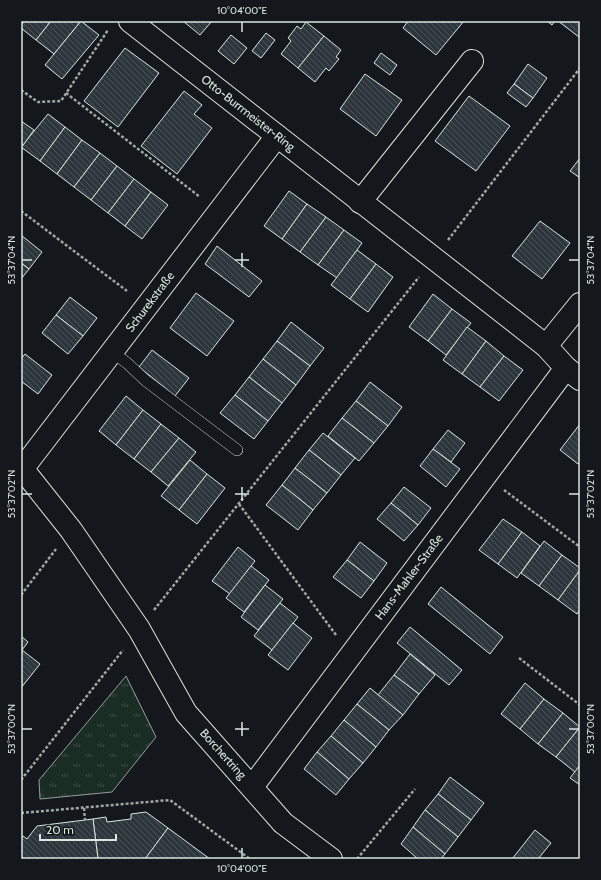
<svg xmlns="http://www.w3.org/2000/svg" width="601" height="880" viewBox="0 0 601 880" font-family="Cabin,sans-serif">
	<defs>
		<pattern id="grass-tufts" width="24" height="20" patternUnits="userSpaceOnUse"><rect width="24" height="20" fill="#1a2d24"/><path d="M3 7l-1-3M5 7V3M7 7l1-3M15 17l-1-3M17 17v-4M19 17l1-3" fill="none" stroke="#3b4b43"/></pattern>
		<pattern id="building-back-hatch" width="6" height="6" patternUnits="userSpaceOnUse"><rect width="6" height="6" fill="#2c363c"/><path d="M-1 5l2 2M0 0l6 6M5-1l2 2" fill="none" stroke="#4a5358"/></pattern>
	</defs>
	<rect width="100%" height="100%" fill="#14181c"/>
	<polygon fill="url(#grass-tufts)" stroke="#939e99" points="126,676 156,737 112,792 40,799 39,780"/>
	<g fill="url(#building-back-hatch)" stroke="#d8e6dc">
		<polygon points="24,21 51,21 36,40 21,28 21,25"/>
		<polygon points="51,21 81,21 54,54 36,40"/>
		<polygon points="81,21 99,35 62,79 45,65"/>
		<polygon points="183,21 212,21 200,35"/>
		<polygon points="408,21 464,21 436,55 403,28"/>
		<polygon points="547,21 555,21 552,25"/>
		<polygon points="558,21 580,21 580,35 579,37"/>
		<polygon points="306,22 324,36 298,68 281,54 291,41 288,38 297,26 301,29"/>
		<polygon points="266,33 275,40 261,58 252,51"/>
		<polygon points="231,35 247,48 234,64 218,51"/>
		<polygon points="324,36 341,50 336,57 339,59 329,71 326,68 315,82 298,68"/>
		<polygon points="125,48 159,73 118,127 84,101"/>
		<polygon points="381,53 397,65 390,75 374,63"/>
		<polygon points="528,64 547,78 533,98 514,84"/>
		<polygon points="365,74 402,100 376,136 340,109"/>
		<polygon points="514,84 533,98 526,107 507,93"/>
		<polygon points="184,91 202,105 194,114 212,128 177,174 141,146"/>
		<polygon points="469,96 510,126 476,171 435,141"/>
		<polygon points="48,114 65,127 40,161 21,147"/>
		<polygon points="21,121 34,130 21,148"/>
		<polygon points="65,127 82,140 57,174 40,161"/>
		<polygon points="82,140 100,153 74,187 57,174"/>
		<polygon points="100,153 117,166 91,200 74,187"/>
		<polygon points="580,158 580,178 570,171"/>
		<polygon points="117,166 134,179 108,213 91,200"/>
		<polygon points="134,179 151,192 125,226 108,213"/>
		<polygon points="289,191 307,204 282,239 264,226"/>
		<polygon points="151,192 168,205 142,239 125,226"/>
		<polygon points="307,204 326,217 300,252 282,239"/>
		<polygon points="326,217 344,230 318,265 300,252"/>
		<polygon points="540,221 570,243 542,279 512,256"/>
		<polygon points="344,230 362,243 337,278 318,265"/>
		<polygon points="21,235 42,252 29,269 21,263"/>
		<polygon points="217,246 262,281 249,297 205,264"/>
		<polygon points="357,250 376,264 350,299 331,285"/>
		<polygon points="21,263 29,269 21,279"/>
		<polygon points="376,264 393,277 368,312 350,299"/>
		<polygon points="196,293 234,321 207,356 170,328"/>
		<polygon points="433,294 452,309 428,341 409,327"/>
		<polygon points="70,297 97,318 83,336 56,315"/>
		<polygon points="452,309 471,323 446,355 428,341"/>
		<polygon points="56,315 83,336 68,354 42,333"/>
		<polygon points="291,322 324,348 310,366 277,341"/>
		<polygon points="467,327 486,341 462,374 443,360"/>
		<polygon points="277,341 310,366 296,385 263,359"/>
		<polygon points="486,341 504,356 480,387 462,374"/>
		<polygon points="152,350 189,378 175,396 139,367"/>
		<polygon points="25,354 52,375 38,394 21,381 21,359"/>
		<polygon points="504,356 523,370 499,401 480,387"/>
		<polygon points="263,359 296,385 282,403 249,377"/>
		<polygon points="249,377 282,403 268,421 235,395"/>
		<polygon points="370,382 402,407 388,426 356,401"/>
		<polygon points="235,395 268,421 254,439 220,413"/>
		<polygon points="126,396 143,410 116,445 99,431"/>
		<polygon points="356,401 388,426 374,443 342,418"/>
		<polygon points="143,410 161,424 134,459 116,445"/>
		<polygon points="342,418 374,443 359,461 328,436"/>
		<polygon points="161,424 179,438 151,472 134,459"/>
		<polygon points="580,424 580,461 578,464 560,450"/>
		<polygon points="448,430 465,443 451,462 433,449"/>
		<polygon points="323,433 355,458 341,475 309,450"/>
		<polygon points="179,438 196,452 168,486 151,472"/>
		<polygon points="433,449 460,469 446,487 420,466"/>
		<polygon points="309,450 341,475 327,493 295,468"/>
		<polygon points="190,460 207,474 179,510 161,496"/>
		<polygon points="295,468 327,493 313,510 282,485"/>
		<polygon points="207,474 225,488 197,524 179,510"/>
		<polygon points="282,485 313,510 298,530 266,505"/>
		<polygon points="404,487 431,508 418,525 391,503"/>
		<polygon points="391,503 418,525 404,541 377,519"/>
		<polygon points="503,519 522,532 498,564 479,550"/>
		<polygon points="522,532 540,546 517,578 498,564"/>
		<polygon points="544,541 562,555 539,586 521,573"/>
		<polygon points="360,542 387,563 374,581 347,560"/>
		<polygon points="238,547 255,561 230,594 212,581"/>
		<polygon points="562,555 580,568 580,570 558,600 539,586"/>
		<polygon points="347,560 374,581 361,598 333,577"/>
		<polygon points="251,566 269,580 244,612 226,598"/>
		<polygon points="580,570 580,609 577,614 558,600"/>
		<polygon points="265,585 283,599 258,630 241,617"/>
		<polygon points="441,587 503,637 490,654 428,604"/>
		<polygon points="280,603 298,617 272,650 254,636"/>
		<polygon points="293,623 312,638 288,670 268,655"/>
		<polygon points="410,627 462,670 449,685 397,643"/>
		<polygon points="21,636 28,642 22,650 40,664 21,688"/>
		<polygon points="410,654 435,675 419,694 394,675"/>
		<polygon points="394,675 419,694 403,715 378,695"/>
		<polygon points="525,683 544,699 520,729 501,714"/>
		<polygon points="370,688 403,715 389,730 357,704"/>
		<polygon points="544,699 563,713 538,744 520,729"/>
		<polygon points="357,704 389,730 376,747 344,720"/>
		<polygon points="563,713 580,727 556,757 538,744"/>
		<polygon points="344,720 376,747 363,763 331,736"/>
		<polygon points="580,727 580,765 575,772 556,757"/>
		<polygon points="331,736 363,763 349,779 317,752"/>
		<polygon points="317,752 349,779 336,795 304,769"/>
		<polygon points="580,765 580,785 570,778"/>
		<polygon points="450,777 484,803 471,820 438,794"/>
		<polygon points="438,794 471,820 458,837 425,810"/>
		<polygon points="425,810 458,837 445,854 413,827"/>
		<polygon points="146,812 168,828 145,859 98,859 93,819 106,817 107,822 131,819 131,814"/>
		<polygon points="93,819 98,859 21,859 21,839 23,836 27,839 37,826"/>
		<polygon points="413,827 445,854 441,859 418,859 401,844"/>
		<polygon points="168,828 210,859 145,859"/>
		<polygon points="535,830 551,843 538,859 512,859"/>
	</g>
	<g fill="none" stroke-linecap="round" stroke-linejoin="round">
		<defs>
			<polyline id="lane" points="112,352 127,363 145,380 237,450"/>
			<g id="street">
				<polyline points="130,21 546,346 566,368 580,379"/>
				<polyline points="360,202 472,61"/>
				<polyline points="546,346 580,304"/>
				<polyline points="21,467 71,530 139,629 186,713 283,823 331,859"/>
				<polyline points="23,468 277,136"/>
				<polyline points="252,787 566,368"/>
			</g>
		</defs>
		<use href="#lane" stroke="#d8e6dc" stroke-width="12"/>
		<use href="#street" stroke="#d8e6dc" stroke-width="24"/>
		<g stroke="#9da8a2" stroke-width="2.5" stroke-dasharray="3 2" stroke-linecap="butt">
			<polyline points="21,90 38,102 61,101 108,30"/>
			<polyline points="66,93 200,197"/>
			<polyline points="21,211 127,291"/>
			<polyline points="448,240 580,68"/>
			<polyline points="504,490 580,547"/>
			<polyline points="239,504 336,635"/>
			<polyline points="21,595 56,549"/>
			<polyline points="154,610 419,277"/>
			<polyline points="519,658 580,705"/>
			<polyline points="21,780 123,650"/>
			<polyline points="84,808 85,820"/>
			<polyline points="21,813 170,800 250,859"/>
			<polyline points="357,859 415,789"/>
		</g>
		<use href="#lane" stroke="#14181c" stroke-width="11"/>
		<use href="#street" stroke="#14181c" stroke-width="22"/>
	</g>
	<path fill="none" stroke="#d8e6dc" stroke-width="1.5" d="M242,22V32M242,253V267M22,260H32M235,260H249M569,260H579M242,487V501M22,494H32M235,494H249M569,494H579M242,722V736M22,729H32M235,729H249M569,729H579M242,848V858"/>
	<g text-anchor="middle" stroke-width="3" stroke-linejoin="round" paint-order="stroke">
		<g font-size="12" fill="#d8e6dc" stroke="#14181c">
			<text transform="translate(248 113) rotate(38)" y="4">Otto-Burrmeister-Ring</text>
			<text transform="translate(150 302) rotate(-53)" y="4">Schurekstraße</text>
			<text transform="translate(409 577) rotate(-53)" y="4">Hans-Mahler-Straße</text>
			<text transform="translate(223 754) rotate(48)" y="4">Borchertring</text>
		</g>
	</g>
	<rect width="601" height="880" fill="none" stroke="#14181c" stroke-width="44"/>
	<path d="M40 834v6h76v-6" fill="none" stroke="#d8e6dc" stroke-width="2"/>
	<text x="46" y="834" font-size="12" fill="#d8e6dc" stroke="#14181c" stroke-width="3" paint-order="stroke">20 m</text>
	<rect x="22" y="22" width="557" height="836" fill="none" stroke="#d8e6dc" stroke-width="1.5"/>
	<g font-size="10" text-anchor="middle" fill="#d8e6dc">
		<text x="242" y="14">10°04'00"E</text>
		<text transform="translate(11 260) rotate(-90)" y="4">53°37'04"N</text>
		<text transform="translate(590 260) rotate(-90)" y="4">53°37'04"N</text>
		<text transform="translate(11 494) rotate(-90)" y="4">53°37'02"N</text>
		<text transform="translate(590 494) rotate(-90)" y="4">53°37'02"N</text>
		<text transform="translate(11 729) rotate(-90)" y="4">53°37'00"N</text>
		<text transform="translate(590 729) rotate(-90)" y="4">53°37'00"N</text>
		<text x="242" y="872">10°04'00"E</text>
	</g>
</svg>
